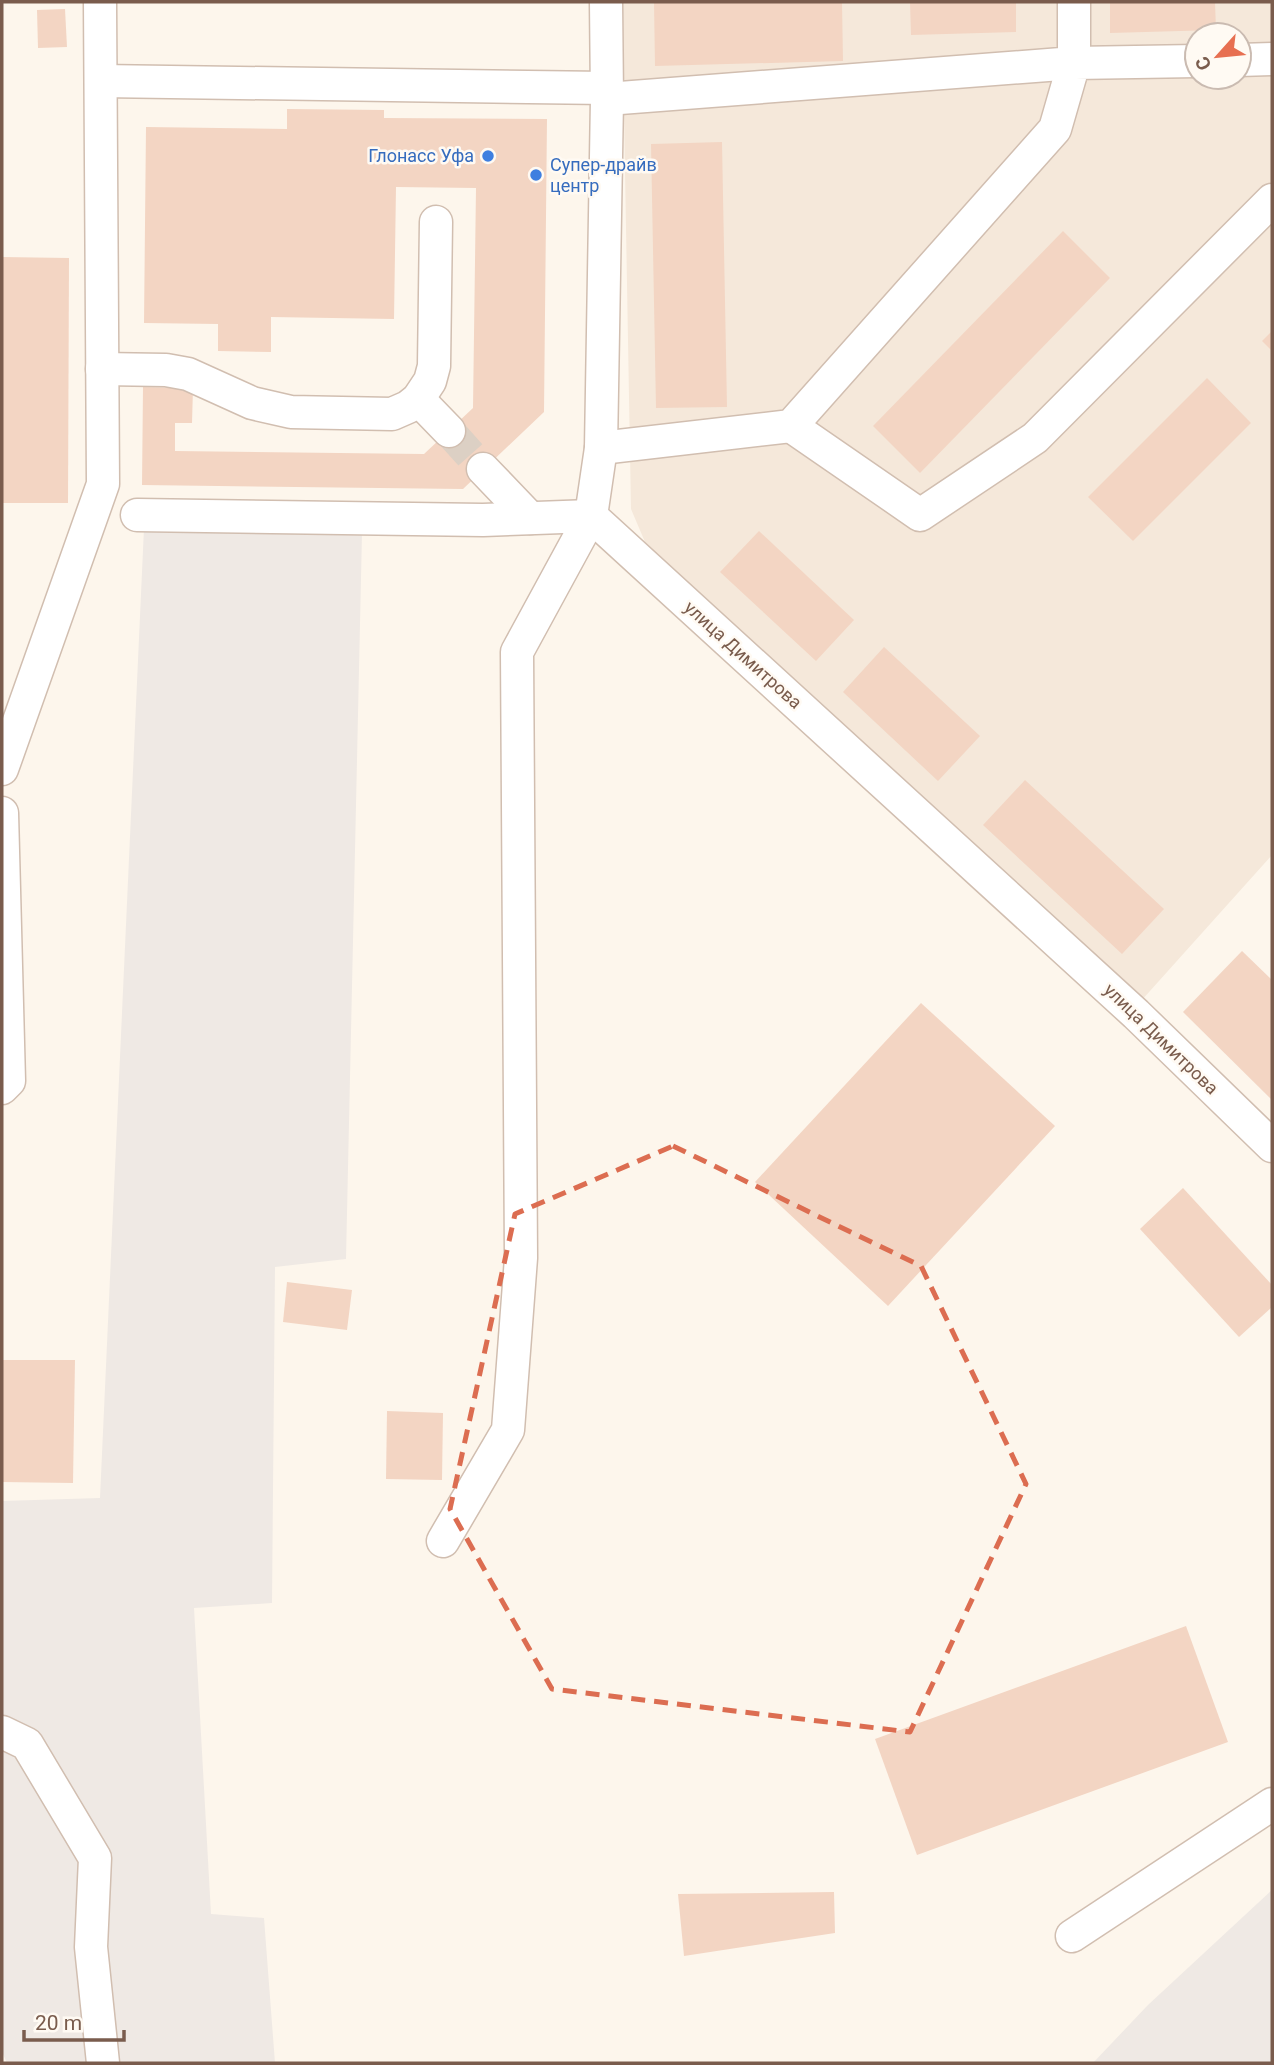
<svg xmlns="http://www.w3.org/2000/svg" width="1274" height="2065" viewBox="0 0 1274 2065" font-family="Roboto,sans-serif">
	<rect width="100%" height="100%" fill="#fdf6ec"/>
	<path fill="#f5e8da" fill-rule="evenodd" d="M622,2H1272V855L1141,1001L689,589L645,542L631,509ZM1197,35H1239V77H1197Z"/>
	<g fill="#efe9e4">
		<polygon points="144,528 362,533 346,1259 275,1267 272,1603 194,1608 211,1914 264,1918 275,2063 7,2063 2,2052 2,1501 100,1498"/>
		<polygon points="1272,1890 1272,2063 1093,2063 1148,2005"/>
	</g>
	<g fill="#f3d5c3">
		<polygon points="685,2 842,2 843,61 655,66 654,3"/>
		<polygon points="910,2 1016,2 1016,32 911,35"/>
		<polygon points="1110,2 1215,2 1216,30 1110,33"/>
		<polygon points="65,9 67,47 38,48 37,10"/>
		<polygon points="287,109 384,110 384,118 547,119 544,412 463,489 142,485 143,387 193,388 192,423 175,423 175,451 424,454 473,408 476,188 396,187 394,319 271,317 271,352 218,351 218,324 144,323 146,127 287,129"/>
		<polygon points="722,142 727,407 656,408 651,144"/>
		<polygon points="1063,231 1110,278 920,473 873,426"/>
		<polygon points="2,257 69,258 68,503 2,503"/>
		<polygon points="1272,331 1272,351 1262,341"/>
		<polygon points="1207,378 1251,423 1133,541 1088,497"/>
		<polygon points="759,531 854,620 816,661 720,572"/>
		<polygon points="884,647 980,736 938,781 843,692"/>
		<polygon points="1025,780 1164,909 1122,954 983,825"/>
		<polygon points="1242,951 1272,980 1272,1100 1183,1012"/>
		<polygon points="921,1003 1055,1126 888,1306 755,1182"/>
		<polygon points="1183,1188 1272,1285 1272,1307 1239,1337 1140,1229"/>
		<polygon points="287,1282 352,1290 347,1330 283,1322"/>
		<polygon points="2,1360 75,1360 73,1483 2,1482"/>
		<polygon points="387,1411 443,1413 442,1480 386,1479"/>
		<polygon points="1186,1626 1228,1742 917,1855 875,1739"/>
		<polygon points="834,1892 835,1933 684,1956 678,1894"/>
	</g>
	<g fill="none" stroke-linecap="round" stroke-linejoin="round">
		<polyline stroke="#dcd0c4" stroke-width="32" stroke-dasharray="32 16" stroke-linecap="butt" points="449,431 483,469"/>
		<defs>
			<g id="minor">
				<polyline points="606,2 607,99 601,448 591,516 1136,1014 1272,1146"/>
				<polyline points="1239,60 1272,59"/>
				<polyline points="101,81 607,88"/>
				<polyline points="607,99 1074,63 1074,2"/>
				<polyline points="102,369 166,370 188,374 252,403 291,412 392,414 408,407 418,399 430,381 434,366 436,222"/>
				<polyline points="418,399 449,431"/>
				<polyline points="791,426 920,515 1035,438 1272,200"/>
				<polyline points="601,448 791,426 1055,129 1074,63 1197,61"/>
				<polyline points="483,469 530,518"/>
				<polyline points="137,515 483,520 591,516"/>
				<polyline points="2,769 103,484 100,2"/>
				<polyline points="2,813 9,1081 2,1088"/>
				<polyline points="443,1541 508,1430 521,1258 517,652 591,516"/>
				<polyline points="2,1732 27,1744 95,1858 91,1947 103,2063"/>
				<polyline points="1072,1936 1272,1804"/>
			</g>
		</defs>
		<use href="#minor" stroke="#d1beb0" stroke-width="35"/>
		<use href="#minor" stroke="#fff" stroke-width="32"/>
	</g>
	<path fill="none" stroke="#dc6d51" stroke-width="5" stroke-dasharray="14 9" stroke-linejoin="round" d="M673,1146L921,1266L1026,1484L910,1732L552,1689L450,1509L515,1214Z"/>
	<g fill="#3f7fe0" stroke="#fffaf3" stroke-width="2.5">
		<circle cx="488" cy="156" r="7"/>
		<circle cx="536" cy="175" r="7"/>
	</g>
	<g text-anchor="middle" stroke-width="5" stroke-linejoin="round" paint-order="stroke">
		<g font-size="18" fill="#366cbe" stroke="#fffaf3" text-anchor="end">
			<text x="474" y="162">Глонасс Уфа</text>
			<text x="550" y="171" text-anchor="start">Супер-драйв<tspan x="550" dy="21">центр</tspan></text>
		</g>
		<g font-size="18" fill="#7a5c4d" stroke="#fffaf3">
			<text transform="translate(743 655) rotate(42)" y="6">улица Димитрова</text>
			<text transform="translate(1161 1039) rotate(44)" y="6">улица Димитрова</text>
		</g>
	</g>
	<rect width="1274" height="2065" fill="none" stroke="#7a5c4d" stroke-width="7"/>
	<g transform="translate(1218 56) rotate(243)"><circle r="33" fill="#fffaf3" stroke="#cabbb1" stroke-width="2"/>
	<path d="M0-5L12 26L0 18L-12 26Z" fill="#e76f51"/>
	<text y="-10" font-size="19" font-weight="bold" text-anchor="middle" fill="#7a5c4d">С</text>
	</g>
	<path d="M24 2030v10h100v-10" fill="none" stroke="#7a5c4d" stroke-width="3.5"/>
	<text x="35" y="2030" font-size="21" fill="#7a5c4d" stroke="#fffaf3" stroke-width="5" paint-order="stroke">20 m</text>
</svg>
